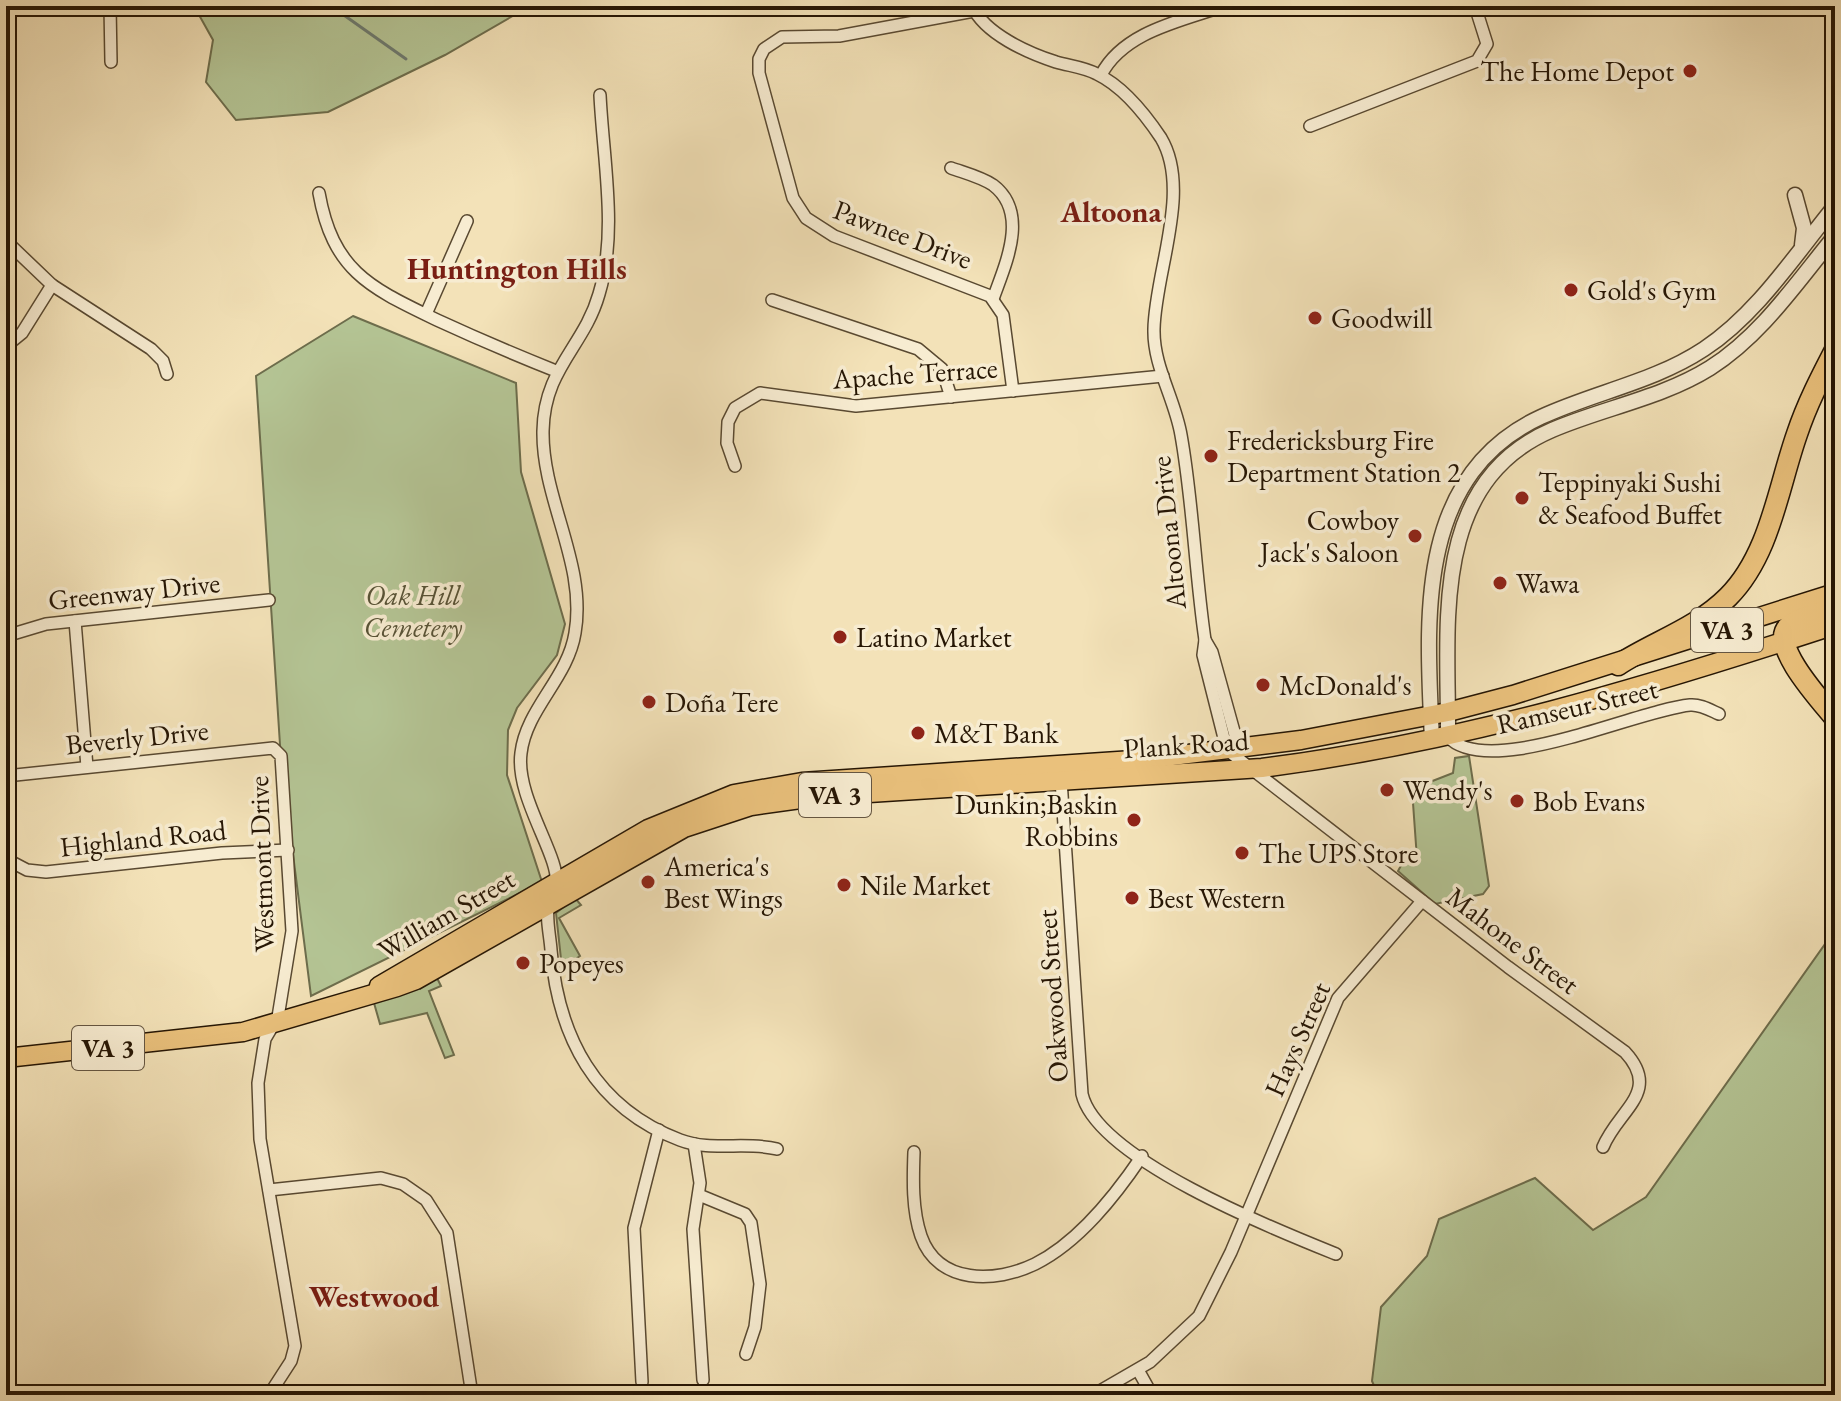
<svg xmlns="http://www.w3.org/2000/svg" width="1841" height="1401" viewBox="0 0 1841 1401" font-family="'EB Garamond',serif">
	<rect width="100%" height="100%" fill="#f3e2b8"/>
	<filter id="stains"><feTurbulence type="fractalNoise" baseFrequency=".0025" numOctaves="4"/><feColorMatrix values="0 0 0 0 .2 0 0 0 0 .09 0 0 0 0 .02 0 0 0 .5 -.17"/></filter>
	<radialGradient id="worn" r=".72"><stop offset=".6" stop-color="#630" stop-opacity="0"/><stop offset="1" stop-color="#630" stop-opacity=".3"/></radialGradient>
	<g fill="#b4c494" stroke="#6d6d4c" stroke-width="2">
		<polygon points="194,6 530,6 445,55 328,112 236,120 206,82 213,40"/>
		<polygon points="353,316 516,383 521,472 565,624 557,655 517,708 508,730 507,775 542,882 311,996 281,760 256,376"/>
		<polygon points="1469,756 1489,886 1483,894 1435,904 1398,871 1403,862 1417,859 1412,789 1453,773 1455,758"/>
		<polygon points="575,898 581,905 559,918 580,956 562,968 556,913"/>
		<polygon points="1835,930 1835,1395 1378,1395 1372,1381 1381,1307 1427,1256 1439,1219 1535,1178 1593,1230 1646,1197"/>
		<polygon points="436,976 441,986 429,991 454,1055 445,1058 427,1013 380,1024 374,1003"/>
	</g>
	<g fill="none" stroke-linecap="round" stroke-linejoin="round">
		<polyline stroke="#6d7a6f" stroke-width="3" points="331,6 406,59"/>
		<defs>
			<g id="minor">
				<polyline points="110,6 111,62"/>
				<path d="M972,6C985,34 1028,53 1056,62C1070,66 1084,67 1097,74C1124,87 1145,114 1161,138C1192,190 1155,272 1154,329C1153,366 1175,399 1181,435C1193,502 1195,572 1205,640L1203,655L1227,750L1508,967L1625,1052C1662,1092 1618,1110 1603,1147"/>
				<polyline points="974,11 839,36 782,37 764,49 759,59 759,73 793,198 806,218 834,236 990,296 1003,315 1013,391"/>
				<path d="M1101,75C1123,32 1180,21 1224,6"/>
				<polyline points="1310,126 1477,61 1487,44 1475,6"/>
				<path d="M951,168C965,173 981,177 993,185C1030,213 1005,265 993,299"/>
				<path d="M319,193C333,272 371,288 437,320C476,338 516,355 556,371"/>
				<polyline points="6,241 52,285 151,349 163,361 167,374"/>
				<polyline points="772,300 918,349 942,369 951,397"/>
				<polyline points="426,314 467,221"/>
				<polyline points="6,346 22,333 52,285"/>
				<polyline points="735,466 727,443 728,422 735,408 760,393 856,406 1163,376"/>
				<polyline points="75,621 87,767"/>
				<polyline points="6,636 46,624 269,600"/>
				<polyline points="1205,640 1212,652 1240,753"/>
				<path d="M1448,737C1489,780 1637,710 1690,705C1700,704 1710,710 1719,714"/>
				<polyline points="6,776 273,748 281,756 292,931 278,1017 265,1039 258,1083 260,1139 295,1346 291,1361 269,1395"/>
				<path d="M1061,780L1082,1094C1097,1159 1276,1230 1336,1254"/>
				<polyline points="6,859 27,870 46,872 222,853 288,850"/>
				<path d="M556,885C561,857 515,798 521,753C526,709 568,678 575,633C587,564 542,500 543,431C544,368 584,347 599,294C618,232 603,159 600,95"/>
				<path d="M549,901C545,916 550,935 551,950C558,1036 595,1108 680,1140C711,1152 746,1141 777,1149"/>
				<polyline points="694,1144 700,1183 693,1229 703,1380"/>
				<path d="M914,1152C913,1179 912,1210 921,1236C938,1285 996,1283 1035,1264C1079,1242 1115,1196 1142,1156"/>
				<polyline points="269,1190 381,1178 403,1184 426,1200 447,1233 472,1395"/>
				<polyline points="699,1195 745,1214 751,1223 760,1284 755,1327 746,1354"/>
				<polyline points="1138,1370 1152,1395"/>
				<polyline points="642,1382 634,1228 659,1130"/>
				<polyline points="1093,1395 1150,1362 1199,1316 1231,1252 1338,998 1422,901"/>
			</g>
			<g id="tertiary">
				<polyline points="1795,195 1804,228 1802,245"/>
				<path d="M1448,737C1449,628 1428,483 1552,430C1603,408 1662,398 1710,368C1761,336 1797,282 1835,236"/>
				<path d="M1432,740C1427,624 1413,476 1541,417C1595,392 1654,382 1704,349C1757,314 1795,255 1835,206"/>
			</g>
			<g id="trunk">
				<polyline points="379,986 648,829 734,794 802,782 1148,759 1301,740 1448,712 1513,695 1835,593"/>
				<path d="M6,1058L243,1032L397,987L416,980L684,828L751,806L822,796L1262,768C1464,742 1642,688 1835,625"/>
			</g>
			<g id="motorway">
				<path d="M1835,608C1821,613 1799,617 1788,627C1769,645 1823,703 1835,718"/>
				<path d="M1618,665C1655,641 1696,629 1728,597C1770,555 1778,488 1797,434C1807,404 1821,377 1835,350"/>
			</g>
		</defs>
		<use href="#minor" stroke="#594931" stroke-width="14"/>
		<use href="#tertiary" stroke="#594931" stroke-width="17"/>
		<use href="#trunk" stroke="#261604" stroke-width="21"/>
		<use href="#motorway" stroke="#261604" stroke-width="23"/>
		<use href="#minor" stroke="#f7ecd1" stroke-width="11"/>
		<use href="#tertiary" stroke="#f7ecd1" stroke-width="14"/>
		<use href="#trunk" stroke="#eac17c" stroke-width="18"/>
		<use href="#motorway" stroke="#eac17c" stroke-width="20"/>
	</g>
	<g fill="#8f2418" stroke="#f7ecd1" stroke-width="3">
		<circle cx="1690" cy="71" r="8"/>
		<circle cx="1571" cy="290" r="8"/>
		<circle cx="1315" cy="318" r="8"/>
		<circle cx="1211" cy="456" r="8"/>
		<circle cx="1522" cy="498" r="8"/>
		<circle cx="1415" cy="536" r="8"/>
		<circle cx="1500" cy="583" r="8"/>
		<circle cx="840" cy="637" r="8"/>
		<circle cx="1263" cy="685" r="8"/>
		<circle cx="649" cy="702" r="8"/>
		<circle cx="918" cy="733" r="8"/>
		<circle cx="1387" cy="790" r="8"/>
		<circle cx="1517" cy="801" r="8"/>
		<circle cx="1134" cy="820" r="8"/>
		<circle cx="1242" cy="853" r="8"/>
		<circle cx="648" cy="882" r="8"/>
		<circle cx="844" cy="885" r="8"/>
		<circle cx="1132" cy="898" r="8"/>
		<circle cx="523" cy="963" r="8"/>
	</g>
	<g text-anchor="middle" stroke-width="7" stroke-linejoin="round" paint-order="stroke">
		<g fill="#f7ecd1" stroke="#655642" stroke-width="2">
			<rect x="1691" y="608" width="72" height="44" rx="6"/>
			<rect x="799" y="773" width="72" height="44" rx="6"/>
			<rect x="72" y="1026" width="72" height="44" rx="6"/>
		</g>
		<g font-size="26" font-weight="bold" fill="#261604">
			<text x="1727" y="639">VA 3</text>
			<text x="835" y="804">VA 3</text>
			<text x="108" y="1057">VA 3</text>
		</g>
		<g font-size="28" fill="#261604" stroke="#f7ecd1" text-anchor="start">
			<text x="1674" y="81" text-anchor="end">The Home Depot</text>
			<text x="1587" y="300">Gold's Gym</text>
			<text x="1331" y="328">Goodwill</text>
			<text x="1227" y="450">Fredericksburg Fire<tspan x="1227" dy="32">Department Station 2</tspan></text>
			<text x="1538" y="492">Teppinyaki Sushi<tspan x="1538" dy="32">&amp; Seafood Buffet</tspan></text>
			<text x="1399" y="530" text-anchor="end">Cowboy<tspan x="1399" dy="32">Jack's Saloon</tspan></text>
			<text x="1516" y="593">Wawa</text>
			<text x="856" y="647">Latino Market</text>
			<text x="1279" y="695">McDonald's</text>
			<text x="665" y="712">Doña Tere</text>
			<text x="934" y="743">M&amp;T Bank</text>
			<text x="1403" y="800">Wendy's</text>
			<text x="1533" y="811">Bob Evans</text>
			<text x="1118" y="814" text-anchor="end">Dunkin;Baskin<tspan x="1118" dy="32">Robbins</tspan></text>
			<text x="1258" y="863">The UPS Store</text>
			<text x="664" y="876">America's<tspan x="664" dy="32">Best Wings</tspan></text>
			<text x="860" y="895">Nile Market</text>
			<text x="1148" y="908">Best Western</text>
			<text x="539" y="973">Popeyes</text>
		</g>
		<g font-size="28" fill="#261604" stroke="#f7ecd1">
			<text transform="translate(903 234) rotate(21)" y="10">Pawnee Drive</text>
			<text transform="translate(915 373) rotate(-4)" y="10">Apache Terrace</text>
			<text transform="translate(1168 533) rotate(-96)" y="10">Altoona Drive</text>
			<text transform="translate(134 591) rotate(-6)" y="10">Greenway Drive</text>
			<text transform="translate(1577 706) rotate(-13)" y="10">Ramseur Street</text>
			<text transform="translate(137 737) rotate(-6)" y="10">Beverly Drive</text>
			<text transform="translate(1186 744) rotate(-4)" y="10">Plank Road</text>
			<text transform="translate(143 838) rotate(-6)" y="10">Highland Road</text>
			<text transform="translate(261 864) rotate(-92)" y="10">Westmont Drive</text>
			<text transform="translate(446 914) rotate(-30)" y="10">William Street</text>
			<text transform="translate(1513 940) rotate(37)" y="10">Mahone Street</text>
			<text transform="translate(1052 996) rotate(-94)" y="10">Oakwood Street</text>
			<text transform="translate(1297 1039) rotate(-66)" y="10">Hays Street</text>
		</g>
		<g font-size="28" font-style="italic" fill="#585336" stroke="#f7ecd1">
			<text x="413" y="605">Oak Hill<tspan x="413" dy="32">Cemetery</tspan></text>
		</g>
		<g font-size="30" font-weight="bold" fill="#7a1f14" stroke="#f7ecd1">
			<text x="1111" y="222">Altoona</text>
			<text x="517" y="279">Huntington Hills</text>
			<text x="374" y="1307">Westwood</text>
		</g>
	</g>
	<rect width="1841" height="1401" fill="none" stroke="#f3e2b8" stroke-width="32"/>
	<rect x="8" y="8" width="1825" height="1385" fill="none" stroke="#261604" stroke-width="4"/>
	<rect x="16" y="16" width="1809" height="1369" fill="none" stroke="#261604" stroke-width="2"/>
	<rect width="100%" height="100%" filter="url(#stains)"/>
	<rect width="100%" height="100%" fill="url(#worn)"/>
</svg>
